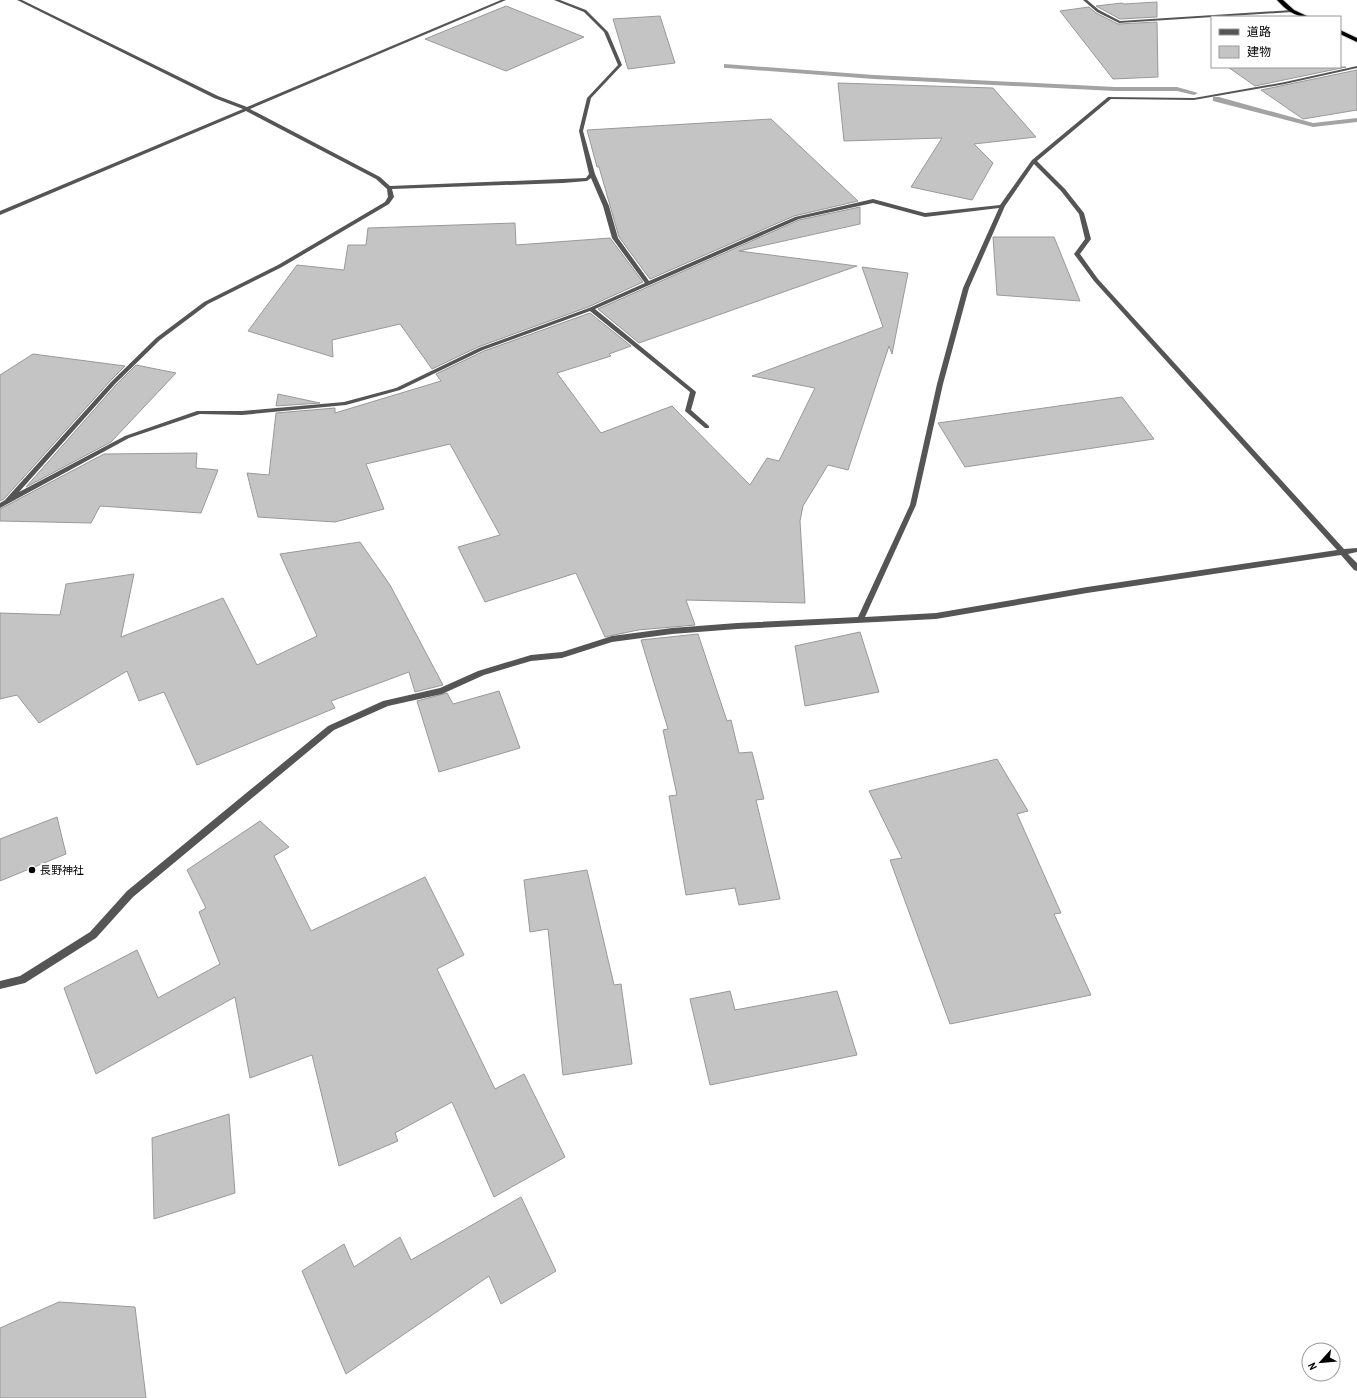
<svg xmlns="http://www.w3.org/2000/svg" width="1357" height="1398" viewBox="0 0 1357 1398" font-family="'Archivo Narrow','Noto Sans JP',sans-serif">
	<rect width="100%" height="100%" fill="#fff"/>
	<g fill="none" stroke-linecap="round" stroke-linejoin="round">
		<g fill="#a3a3a3" fill-rule="evenodd">
			<polygon points="724,64 874,75 1115,87 1177,87 1198,93 1194,95 1177,91 1115,91 874,79 727,68 724,68"/>
			<polygon points="1213,97 1219,97 1313,123 1357,118 1357,122 1313,127 1213,101"/>
		</g>
	</g>
	<g fill="#c4c4c4" stroke="#999">
		<polygon points="1157,2 1157,17 1120,19 1096,6 1122,3 1124,4"/>
		<polygon points="506,6 584,37 506,71 425,39"/>
		<polygon points="1089,7 1096,13 1118,24 1157,22 1158,77 1113,79 1060,11"/>
		<polygon points="660,16 675,63 628,69 613,19"/>
		<polygon points="1228,67 1346,67 1255,86"/>
		<polygon points="1357,70 1357,110 1303,119 1261,90"/>
		<polygon points="838,83 993,88 1036,137 974,144 993,163 972,200 911,187 942,138 844,141"/>
		<polygon points="771,119 858,201 794,216 650,279 619,237 599,167 597,167 587,130"/>
		<polygon points="860,207 860,224 739,251 857,266 639,343 598,309 799,220"/>
		<polygon points="515,223 516,245 610,238 643,282 588,307 478,347 432,369 400,324 332,340 333,357 248,331 297,265 344,270 348,245 366,245 368,228"/>
		<polygon points="993,237 1054,237 1080,301 997,295"/>
		<polygon points="862,267 908,273 892,354 889,346 848,470 828,465 803,506 800,521 805,603 686,600 695,625 638,630 605,637 576,573 485,602 458,547 500,535 450,444 366,464 384,509 335,522 258,517 247,473 269,475 276,413 335,408 335,413 441,381 436,374 484,351 590,313 631,346 609,354 611,356 557,373 601,433 672,406 750,485 767,458 779,461 815,388 752,376 883,327"/>
		<polygon points="33,354 125,366 110,381 4,499 0,501 0,375"/>
		<polygon points="136,365 176,373 111,442 26,487 116,385"/>
		<polygon points="278,394 320,403 276,406"/>
		<polygon points="1122,397 1154,439 965,467 938,423"/>
		<polygon points="197,453 196,468 218,470 201,513 100,506 91,523 0,521 0,509 104,454"/>
		<polygon points="360,542 390,585 443,685 415,692 409,672 331,701 335,708 197,765 164,692 139,701 127,671 39,723 17,695 0,699 0,613 60,615 66,584 134,574 121,637 223,598 257,665 317,636 280,554"/>
		<polygon points="860,632 879,692 805,706 795,646"/>
		<polygon points="698,634 727,721 731,720 739,753 752,752 764,799 756,800 780,899 739,905 735,888 686,895 669,796 677,795 663,730 668,729 641,640"/>
		<polygon points="499,691 520,748 439,772 417,701 447,693 453,704"/>
		<polygon points="997,759 1028,811 1017,814 1061,913 1054,914 1091,995 950,1024 890,860 902,858 869,791"/>
		<polygon points="57,817 66,854 0,881 0,839"/>
		<polygon points="260,821 289,847 274,856 311,931 425,877 464,955 437,969 495,1089 524,1074 565,1157 494,1197 452,1102 395,1133 398,1141 339,1166 312,1055 250,1078 235,997 96,1074 64,988 137,950 158,998 220,964 199,912 206,908 187,870"/>
		<polygon points="587,870 614,985 621,984 632,1064 563,1075 548,929 530,932 524,880"/>
		<polygon points="730,991 735,1010 837,991 857,1055 710,1085 690,999"/>
		<polygon points="229,1114 235,1193 154,1219 152,1138"/>
		<polygon points="521,1197 556,1271 501,1304 489,1276 346,1374 302,1271 344,1244 354,1267 400,1237 411,1260"/>
		<polygon points="59,1302 135,1307 146,1398 0,1398 0,1328"/>
	</g>
	<g fill="none" stroke-linecap="round" stroke-linejoin="round">
		<g stroke="#dbdbdb" stroke-width="2">
			<g id="trunk">
				<path d="M1277 0H1283L1294 10 1309 17C1295 17 1286 10 1277 0Z"/>
				<polygon points="1340,30 1357,38 1357,42 1340,34"/>
			</g>
		</g>
		<g fill="#555" fill-rule="evenodd">
			<path d="M17 0H22L218 96 247 107 501 0H506L250 109 380 177 390 186 586 178 589 174 579 131 587 98 618 65 604 32 584 12 554 0H560L586 10 608 32 622 65 591 98 583 131 595 174 609 206 618 238 649 281 795 217 873 199 925 213 1000 205 1032 160 1108 97 1194 98 1285 82 1357 66V68L1285 84 1194 100 1111 99 1037 161 1065 189 1084 213 1091 239 1080 254 1098 279 1344 549 1357 548V552L1348 554 1357 563V571L1354 570 1341 555 1087 593 936 619 737 629 672 634 612 642 562 658 531 661 484 675 442 694 388 706 334 730 133 897 96 938 25 983 0 989V981L20 976 90 932 127 891 328 726 383 701 440 688 478 671 531 655 562 652 612 636 672 628 737 623 858 617 910 505 937 384 963 288 999 208 925 217 873 203 799 219 595 309 695 391 696 392 691 410 709 426V428H705L685 411 690 392 590 311 483 350 400 390 346 405 242 415 200 414 129 438 0 508V503L5 500 111 382 156 338 204 302 278 265 385 202 388 197 387 189 376 179 246 111 0 215V211L243 109 214 98ZM1034 164 1061 191 1079 214 1085 239 1074 254 1094 281 1337 550 1087 587 936 613 865 617 916 505 943 384 969 288 1005 206ZM591 178 603 206 612 238 645 283 589 308 479 348 396 388 344 402 242 411H197L125 436 19 492 115 384 160 340 208 304 282 267 389 204 394 197 392 189 563 183 587 181Z"/>
			<polygon points="1083,0 1087,0 1099,10 1120,21 1292,10 1294,11 1292,12 1119,23 1097,12"/>
		</g>
		<use href="#trunk" fill="#000" fill-rule="evenodd"/>
	</g>
	<circle fill="#000" stroke="#fff" stroke-width="1.5" cx="32" cy="870" r="4"/>
	<g text-anchor="middle" stroke-width="4" stroke-linejoin="round" paint-order="stroke">
		<g font-size="11" fill="#000" stroke="#fff" text-anchor="start">
			<text x="40" y="874">長野神社</text>
		</g>
	</g>
	<rect x="1211" y="16" width="130" height="52" fill="#ffffff" stroke="#999999"/>
	<rect x="1219" y="29" width="20" height="6" fill="#555555" stroke="#999999"/>
	<text x="1247" y="36" font-size="12" fill="#000000">道路</text>
	<rect x="1219" y="46" width="20" height="12" fill="#c4c4c4" stroke="#999999"/>
	<text x="1247" y="56" font-size="12" fill="#000000">建物</text>
	<g transform="translate(1321 1362) rotate(243)"><circle r="19" fill="#ffffff" stroke="#999999"/>
	<path d="M0-3L7 15L0 10L-7 15Z" fill="#000000"/>
	<text y="-6" font-size="11" font-weight="bold" text-anchor="middle" fill="#000000">N</text>
	</g>
</svg>
